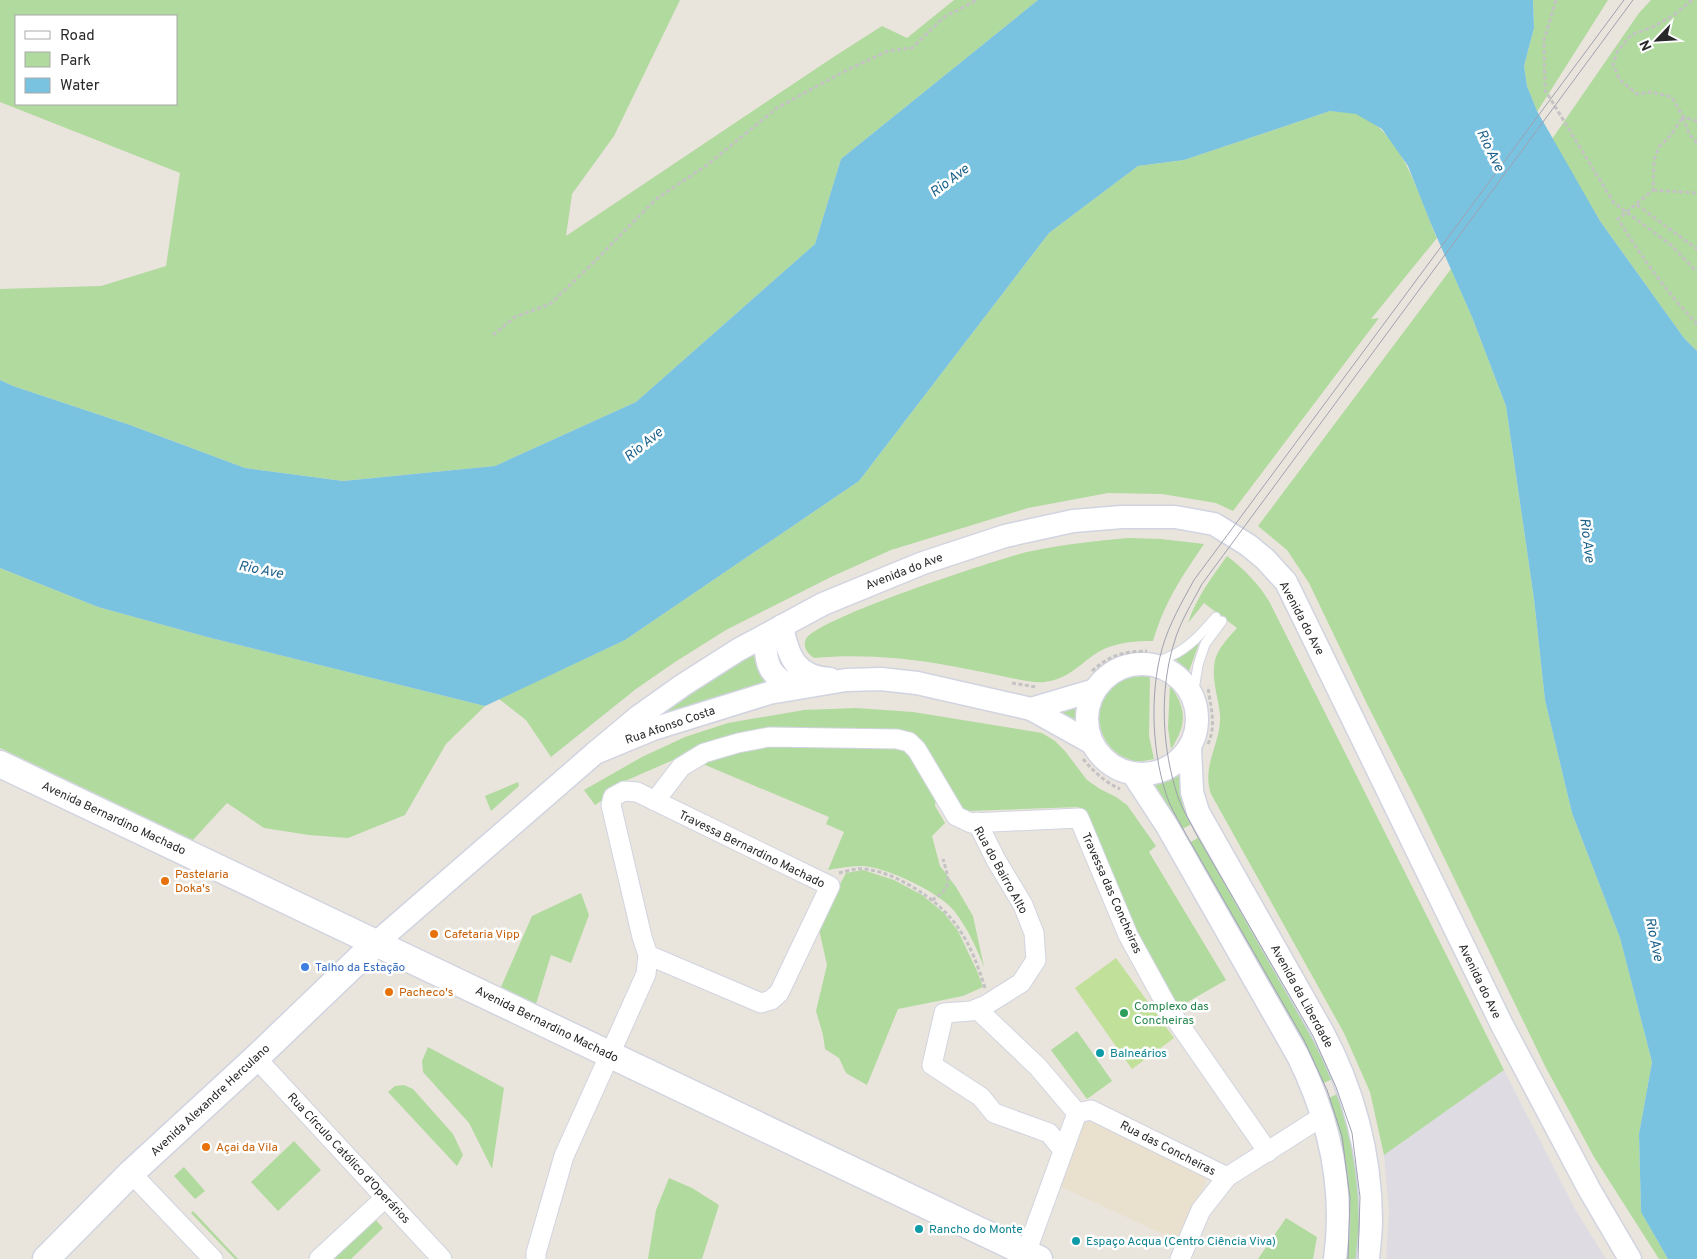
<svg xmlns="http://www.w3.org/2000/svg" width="1697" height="1259" viewBox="0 0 1697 1259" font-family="Overpass,sans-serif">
	<rect width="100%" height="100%" fill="#e9e4dc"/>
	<polygon fill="#dedce2" points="1504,1070 1575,1209 1606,1259 1386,1259 1389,1210 1384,1155"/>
	<polygon fill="#e9e1cd" points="1094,1120 1209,1174 1180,1242 1060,1186 1078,1132 1084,1124"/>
	<g fill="#b1da9e" fill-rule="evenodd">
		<path d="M0 0H680L614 136 572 194 566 236 835 56 882 26 907 38 954 0H1038L841 159 815 244 636 402 495 466 343 481 245 468 130 425 13 386 0 380V289L101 286 166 266 180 173 0 102ZM16 16H176V104H16Z"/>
		<polygon points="1533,0 1608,0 1537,112 1527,86 1524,66 1534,28"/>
		<polygon points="1651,0 1697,0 1697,351 1684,338 1600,221 1552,139 1639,13"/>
		<path d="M1330 111C1338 112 1349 111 1357 114 1403 132 1419 197 1437 238L1371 319 1379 318 1233 511 1216 503 1162 494 1108 493 1028 508 891 550 831 577 726 630 675 662 636 689 551 757 526 720 499 699 625 640 859 481 1049 233 1138 166 1184 160Z"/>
		<polygon points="1451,269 1472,317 1506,406 1534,599 1545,700 1572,813 1620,938 1652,1062 1639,1134 1641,1212 1668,1259 1659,1259 1594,1157 1545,1066 1423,814 1367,704 1309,583 1287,550 1258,526"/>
		<path d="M1128 538 1161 539 1204 544C1181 578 1165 601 1153 641 1131 641 1109 643 1091 657 1076 668 1066 679 1045 682 1035 683 1022 680 1011 678 988 673 964 668 940 664 899 657 856 654 814 658 808 654 802 647 806 639 815 619 997 559 1027 552 1060 545 1093 541 1128 538Z"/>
		<path d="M1227 556C1245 570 1259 584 1270 603L1504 1070 1384 1155 1370 1092 1344 1033 1211 794C1201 764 1222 743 1220 714 1218 696 1211 679 1215 660 1219 647 1228 638 1237 628L1204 603 1188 623C1196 598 1212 577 1227 556Z"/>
		<polygon points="0,568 98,607 207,637 485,706 446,744 405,815 348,838 309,835 264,828 227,803 193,840 0,748"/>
		<polygon points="1199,643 1189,671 1175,659"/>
		<path d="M752 652 755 654C755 668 760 676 769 686L642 729 656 712Z"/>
		<path d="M1143 674 1150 675 1149 736 1154 759C1145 761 1136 763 1128 759 1101 750 1089 711 1108 689 1117 678 1130 675 1143 674Z"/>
		<path d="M1170 685C1187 710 1187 724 1171 749L1168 728Z"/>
		<polygon points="1077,701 1075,711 1075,721 1048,712"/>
		<polygon points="856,708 913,712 1042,733 1055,741 1065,751 1087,780 1100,789 1116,797 1127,805 1156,846 1149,852 1226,980 1177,1008 1139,941 1084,813 1078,807 968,811 957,805 912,738 712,743 616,785 604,799 595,805 584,790 642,757 685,737 728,723 804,710"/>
		<path d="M761 745 897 747 908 749 936 796 935 806 945 823 932 836 940 866 956 887 973 916 984 967C976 947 968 929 955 912 941 893 886 867 863 866 851 866 839 868 828 870L844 832 826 824 829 817 698 762Z"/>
		<polygon points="1182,773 1198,821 1176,832 1148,787"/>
		<polygon points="518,782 519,786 491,811 485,796"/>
		<polygon points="1206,833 1339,1076 1317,1086 1184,846"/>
		<polygon points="863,870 894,880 922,895 944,913 958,931 977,971 983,987 963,996 898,1009 867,1085 846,1073 839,1058 825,1049 823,1035 816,1011 827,965 818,925 846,873"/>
		<polygon points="581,893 589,915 571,963 551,955 536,1004 501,987 532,916"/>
		<polygon points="1077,1031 1112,1081 1087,1099 1051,1050"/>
		<polygon points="428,1047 504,1088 492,1169 469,1123 423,1072 422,1061"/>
		<polygon points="404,1085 413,1089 453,1134 463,1155 457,1166 388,1092 395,1086"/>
		<polygon points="1343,1091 1355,1131 1363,1259 1344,1259 1325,1100"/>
		<polygon points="294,1141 321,1170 278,1211 251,1182"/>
		<polygon points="184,1167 205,1191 195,1199 174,1176"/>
		<polygon points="669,1178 692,1188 719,1205 702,1259 648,1259 656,1210"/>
		<polygon points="193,1211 238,1259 235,1259 191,1213"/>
		<polygon points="373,1217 383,1228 351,1259 328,1259"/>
		<polygon points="1286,1218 1317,1237 1313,1259 1258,1259"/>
	</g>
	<polygon fill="#c1e09a" points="1116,958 1174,1038 1132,1069 1075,988"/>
	<polygon fill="#79c2e0" points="1038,0 1533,0 1534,28 1524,66 1527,86 1537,111 1600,221 1684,338 1697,351 1697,1259 1668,1259 1641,1212 1639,1134 1652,1062 1620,938 1572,813 1545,700 1534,599 1506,406 1472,317 1431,224 1408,166 1382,129 1356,114 1330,111 1184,160 1138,166 1049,233 859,481 625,640 485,706 207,637 98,607 0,568 0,380 13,386 130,425 245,468 343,481 495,466 636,402 815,244 841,159"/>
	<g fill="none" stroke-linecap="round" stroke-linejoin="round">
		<g stroke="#d1d4e0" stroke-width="11">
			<g id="service">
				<path d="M1148 664C1156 662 1164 660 1171 656 1189 648 1203 632 1216 617"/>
				<polyline points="1193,696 1198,665 1205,644 1222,621"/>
			</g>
		</g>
		<g stroke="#d1d4e0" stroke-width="21">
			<g id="minor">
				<polyline points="655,801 681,767 704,753 738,743 769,737 897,739 909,742 917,750 956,816 971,823 1079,818 1128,935 1168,1008 1268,1152"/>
				<polyline points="977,822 996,860 1023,905 1034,933 1036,960 1021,983 986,1005 971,1011 944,1013 932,1065 981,1097 994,1113 1049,1133 1063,1150"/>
				<polyline points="977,1009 1038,1067 1077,1113"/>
				<polyline points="256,1058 442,1259"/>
				<polyline points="1077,1113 1091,1110 1227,1177"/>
				<polyline points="131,1173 213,1259"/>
				<polyline points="1026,1253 1077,1113"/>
				<polyline points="319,1259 385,1198"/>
				<polyline points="536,1259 536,1253 564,1156 646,974 648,955 642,937 611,805 613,797 624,791 637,792 830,886 779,993 771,1000 761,1003 648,955"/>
				<polyline points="1180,1259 1201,1210 1227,1177 1323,1116"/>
			</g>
		</g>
		<g stroke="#d1d4e0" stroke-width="25">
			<g id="tertiary">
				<path d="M782 626C788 657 796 677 830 679"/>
				<path d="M766 635C764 663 769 677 795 688"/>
				<circle cx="1142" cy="719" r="55"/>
				<polyline points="1031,709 1095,690"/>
				<path d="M1190 748 1192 792 1198 812 1322 1031C1353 1088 1371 1155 1371 1221 1371 1233 1369 1246 1368 1259"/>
				<polyline points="595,753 638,717 683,685 738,650 823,604 923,563 1005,536 1073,521 1122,517 1175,517 1214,524 1248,545 1265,559 1286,582 1502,1025 1589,1189 1630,1259"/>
				<path d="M1133 774 1167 826 1298 1056C1330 1121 1345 1187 1335 1259"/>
				<polyline points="376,943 595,753 653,729 769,693 846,680 881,679 917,683 1031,709 1092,743"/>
			</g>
		</g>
		<g stroke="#d1d4e0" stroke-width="29">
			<g id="secondary">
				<polyline points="0,764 1039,1259"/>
				<polyline points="46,1259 131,1173 256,1058 376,943"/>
			</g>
		</g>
		<g stroke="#c3c3c3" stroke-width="3" stroke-dasharray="4 2.5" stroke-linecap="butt">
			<polyline points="1556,0 1544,40 1545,90 1614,203 1671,245 1697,272"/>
			<polyline points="1692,0 1674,15 1655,26 1631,35 1617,52 1613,65 1620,80 1637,94 1651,92 1672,97 1683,117 1697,121"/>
			<path d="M1697 143 1689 134 1683 117 1670 136 1659 147 1654 160 1653 190 1618 219C1641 256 1667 293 1697 324"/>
			<polyline points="1653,190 1697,193"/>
			<polyline points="1637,205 1697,249"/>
			<polyline points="493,335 515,317 550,304 590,266 655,200 707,165 777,108 843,72 888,51 912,48 944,17 977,0"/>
			<path d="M1092 671C1111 654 1123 652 1147 651"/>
			<polyline points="1012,683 1036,687"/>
			<path d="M1208 744C1217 724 1210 706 1208 686"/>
			<path d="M1083 759C1094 772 1105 782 1120 789"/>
			<path d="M839 873C847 871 857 868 865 869 882 871 897 878 911 886 955 912 970 940 985 988"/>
			<path d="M932 900C953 887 949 880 943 859"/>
		</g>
		<use href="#service" stroke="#fff" stroke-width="9"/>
		<use href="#minor" stroke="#fff" stroke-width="19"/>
		<use href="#tertiary" stroke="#fff" stroke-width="22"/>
		<use href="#secondary" stroke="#fff" stroke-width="26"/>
		<g stroke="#9fa1b1" stroke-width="1">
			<path d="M1348 1259 1350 1198 1342 1136 1327 1090 1304 1040 1187 836C1181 825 1174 814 1169 802 1152 758 1149 695 1162 649 1169 624 1182 602 1194 580L1624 0"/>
			<path d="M1358 1259 1360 1197 1352 1133 1336 1087 1313 1036 1195 832C1190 821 1182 809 1178 797 1162 749 1159 692 1174 643 1180 622 1192 603 1202 584L1633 0"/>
		</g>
	</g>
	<g fill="#e8710a" stroke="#fff" stroke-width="2">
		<circle cx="165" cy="881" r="5"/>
		<circle cx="434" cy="934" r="5"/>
		<circle cx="389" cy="992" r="5"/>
		<circle cx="206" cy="1147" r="5"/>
	</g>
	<circle fill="#3f7fe0" stroke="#fff" stroke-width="2" cx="305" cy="967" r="5"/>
	<circle fill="#2e9e5b" stroke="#fff" stroke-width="2" cx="1124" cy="1013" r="5"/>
	<g fill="#0f9aa8" stroke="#fff" stroke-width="2">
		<circle cx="1100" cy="1053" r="5"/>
		<circle cx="919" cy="1229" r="5"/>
		<circle cx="1076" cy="1241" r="5"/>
	</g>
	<g text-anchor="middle" stroke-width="5" stroke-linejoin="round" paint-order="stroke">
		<g font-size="12" fill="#282828" stroke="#fff">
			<text transform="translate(904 571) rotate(-21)" y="4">Avenida do Ave</text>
			<text transform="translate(1302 618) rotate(62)" y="4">Avenida do Ave</text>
			<text transform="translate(670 725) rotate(-19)" y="4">Rua Afonso Costa</text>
			<text transform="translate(114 818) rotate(25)" y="4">Avenida Bernardino Machado</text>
			<text transform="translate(752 849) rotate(26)" y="4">Travessa Bernardino Machado</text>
			<text transform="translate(1001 870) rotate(61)" y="4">Rua do Bairro Alto</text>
			<text transform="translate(1112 893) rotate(66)" y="4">Travessa das Concheiras</text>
			<text transform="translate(1480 981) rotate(64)" y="4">Avenida do Ave</text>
			<text transform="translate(1302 996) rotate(61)" y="4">Avenida da Liberdade</text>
			<text transform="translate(547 1024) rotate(26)" y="4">Avenida Bernardino Machado</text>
			<text transform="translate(210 1100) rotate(-43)" y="4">Avenida Alexandre Herculano</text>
			<text transform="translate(1168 1148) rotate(27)" y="4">Rua das Concheiras</text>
			<text transform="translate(349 1158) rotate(47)" y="4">Rua Círculo Católico d'Operários</text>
		</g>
		<g font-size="12" fill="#c56008" stroke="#fff" text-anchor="start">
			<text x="175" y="878">Pastelaria<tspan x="175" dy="14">Doka's</tspan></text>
			<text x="444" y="938">Cafetaria Vipp</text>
			<text x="399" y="996">Pacheco's</text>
			<text x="216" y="1151">Açai da Vila</text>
		</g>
		<g font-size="12" fill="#366cbe" stroke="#fff" text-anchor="start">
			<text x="315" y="971">Talho da Estação</text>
		</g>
		<g font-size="12" fill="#27864d" stroke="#fff" text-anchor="start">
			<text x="1134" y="1010">Complexo das<tspan x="1134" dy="14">Concheiras</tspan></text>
		</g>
		<g font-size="12" fill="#0d838f" stroke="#fff" text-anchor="start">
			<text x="1110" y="1057">Balneários</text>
			<text x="929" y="1233">Rancho do Monte</text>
			<text x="1086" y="1245">Espaço Acqua (Centro Ciência Viva)</text>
		</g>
		<g font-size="14" font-style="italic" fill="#1c6189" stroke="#fff">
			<text transform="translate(1491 150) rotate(64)" y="5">Rio Ave</text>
			<text transform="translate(949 180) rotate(-37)" y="5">Rio Ave</text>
			<text transform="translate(643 444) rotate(-39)" y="5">Rio Ave</text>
			<text transform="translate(1588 540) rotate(83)" y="5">Rio Ave</text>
			<text transform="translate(261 569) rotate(11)" y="5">Rio Ave</text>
			<text transform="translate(1655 939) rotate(78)" y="5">Rio Ave</text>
		</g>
	</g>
	<rect x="15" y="15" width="162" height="90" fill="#ffffff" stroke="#a9a9a9"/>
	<rect x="25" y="31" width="25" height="8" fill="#ffffff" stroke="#a9a9a9"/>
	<text x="60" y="40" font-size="15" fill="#282828">Road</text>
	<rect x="25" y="52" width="25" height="15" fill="#b1da9e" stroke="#a9a9a9"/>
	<text x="60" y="65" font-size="15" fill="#282828">Park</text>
	<rect x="25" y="78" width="25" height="15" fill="#79c2e0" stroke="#a9a9a9"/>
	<text x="60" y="90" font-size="15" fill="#282828">Water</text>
	<g transform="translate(1657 40) rotate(245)" stroke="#ffffff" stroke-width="4" paint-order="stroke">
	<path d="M0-4L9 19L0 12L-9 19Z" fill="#282828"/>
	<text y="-8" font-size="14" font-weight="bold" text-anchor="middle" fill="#282828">N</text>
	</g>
</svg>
